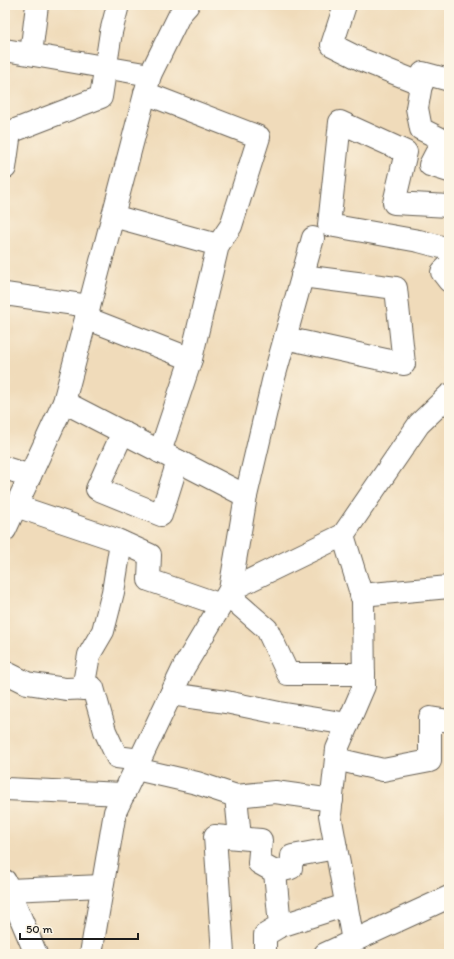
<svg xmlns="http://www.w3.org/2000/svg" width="454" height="959" viewBox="0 0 454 959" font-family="Itim,sans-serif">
	<rect width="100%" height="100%" fill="#fcf5e5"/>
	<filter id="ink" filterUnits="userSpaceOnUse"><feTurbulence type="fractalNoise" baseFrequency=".025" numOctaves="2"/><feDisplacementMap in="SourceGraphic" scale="8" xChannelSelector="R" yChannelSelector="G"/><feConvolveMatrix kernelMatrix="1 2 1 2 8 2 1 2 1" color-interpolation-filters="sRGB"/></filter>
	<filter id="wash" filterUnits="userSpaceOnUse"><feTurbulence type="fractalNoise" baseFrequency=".012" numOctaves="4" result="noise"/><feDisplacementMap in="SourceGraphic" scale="16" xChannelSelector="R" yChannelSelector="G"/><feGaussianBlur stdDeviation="0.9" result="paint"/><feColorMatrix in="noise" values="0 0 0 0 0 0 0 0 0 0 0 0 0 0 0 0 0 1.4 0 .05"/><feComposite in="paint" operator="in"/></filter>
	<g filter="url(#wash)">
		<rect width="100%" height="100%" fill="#f0dbba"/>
	</g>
	<g filter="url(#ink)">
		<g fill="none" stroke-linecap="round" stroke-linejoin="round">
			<g stroke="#665f53" stroke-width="24">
				<g id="minor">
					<polyline points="345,5 332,45 362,60 422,84"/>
					<polyline points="5,50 150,75"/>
					<polyline points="31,54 37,5"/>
					<polyline points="449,80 423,73 417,108 421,129 443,140 430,165 449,171"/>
					<polyline points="5,134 101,97 111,32 118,5"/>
					<polyline points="5,168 10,132"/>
					<polyline points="449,206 394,203 406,152 340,122 329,225 419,241 449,249"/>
					<polyline points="113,216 218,245 231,226 259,137 145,93"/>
					<polyline points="449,265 442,272 449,281"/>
					<polyline points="5,294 89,306"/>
					<polyline points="86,318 191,359 218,245"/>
					<polyline points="285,338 404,364 396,288 302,276"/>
					<polyline points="64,402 246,496"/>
					<polyline points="123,432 97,489 161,515 178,461"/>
					<polyline points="160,452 191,359"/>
					<polyline points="5,468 30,476"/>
					<polyline points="16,506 117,540 150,555 149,580 221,605"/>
					<polyline points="5,530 64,402 150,75 180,14 188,5"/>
					<polyline points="343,535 363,600 364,686 337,749 330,815 353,941"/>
					<polyline points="230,590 246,496 273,381 313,238"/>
					<polyline points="228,595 267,629 288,674 364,674"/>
					<polyline points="361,595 449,587"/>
					<polyline points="5,672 27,683 66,689 93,688 105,731 117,757 140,760"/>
					<polyline points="83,689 89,655 103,631 113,592 121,542"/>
					<polyline points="171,694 226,702 279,713 348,724"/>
					<polyline points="336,759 383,770 430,761 430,718 449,721"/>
					<polyline points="136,769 197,783 236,796 240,838"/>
					<polyline points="5,789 124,794"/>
					<polyline points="236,796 275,792 332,800"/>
					<polyline points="275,872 291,868 292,856 336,848"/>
					<polyline points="5,881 36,954"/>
					<polyline points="9,890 102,886"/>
					<polyline points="280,926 346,905"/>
					<polyline points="91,954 115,812 184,667 230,590 343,535 419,424 449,395"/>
					<polyline points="223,954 215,836 261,840 259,863 275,872 280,926 265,935 265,954"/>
					<polyline points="325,954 449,897"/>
				</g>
			</g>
			<use href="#minor" stroke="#fff" stroke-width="22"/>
		</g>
	</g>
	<rect width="454" height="959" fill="none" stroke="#fcf5e5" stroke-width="20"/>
	<path d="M20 933v6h118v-6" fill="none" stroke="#1c1c1c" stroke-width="2"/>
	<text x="26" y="933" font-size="12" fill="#1c1c1c" stroke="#fcf5e5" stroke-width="3" paint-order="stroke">50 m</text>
</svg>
